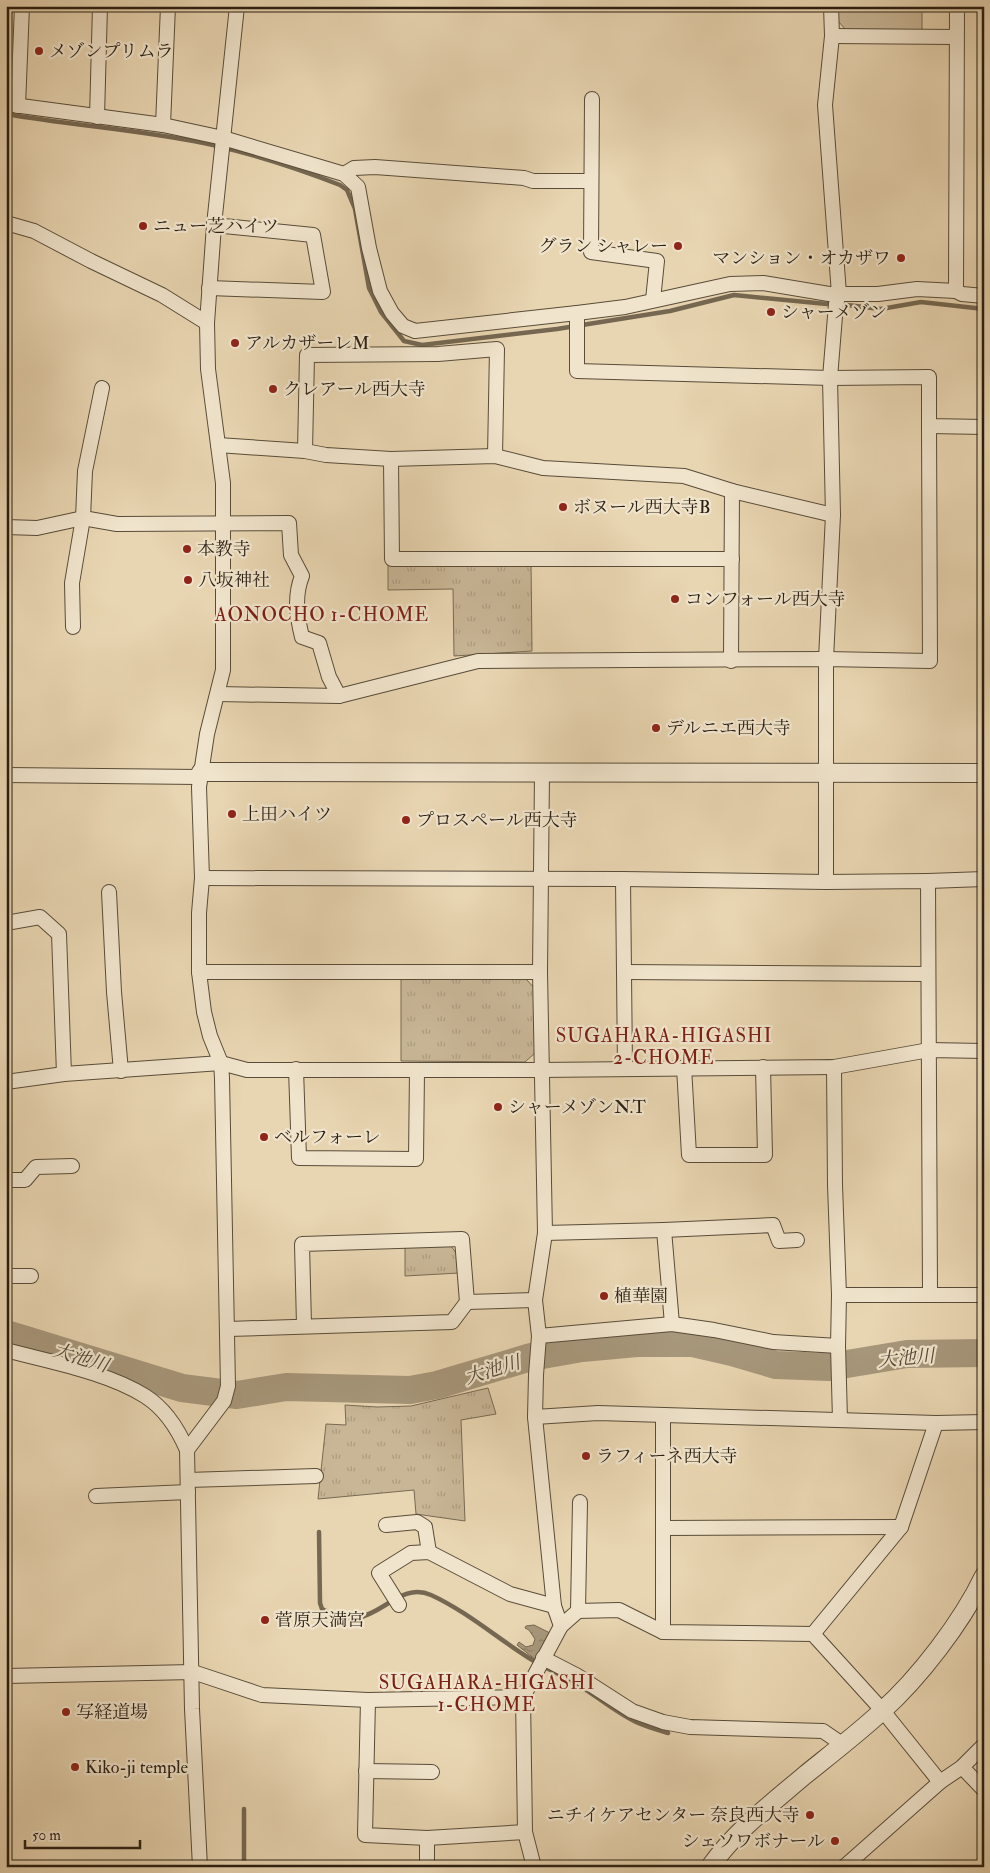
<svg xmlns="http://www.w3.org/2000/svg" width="990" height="1873" viewBox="0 0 990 1873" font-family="'IM FELL Double Pica','Noto Serif JP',serif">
	<defs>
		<pattern id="park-tufts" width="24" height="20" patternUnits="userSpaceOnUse" patternTransform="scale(1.25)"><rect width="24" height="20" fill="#c8b696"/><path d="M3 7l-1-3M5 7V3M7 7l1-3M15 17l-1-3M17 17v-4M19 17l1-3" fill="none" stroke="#ac9c80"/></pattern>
		<pattern id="water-ripples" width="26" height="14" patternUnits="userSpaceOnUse" patternTransform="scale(1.25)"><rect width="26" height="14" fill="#a7977b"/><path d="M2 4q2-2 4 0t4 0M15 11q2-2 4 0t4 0" fill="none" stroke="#887b63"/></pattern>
	</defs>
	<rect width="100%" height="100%" fill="#e8d5b1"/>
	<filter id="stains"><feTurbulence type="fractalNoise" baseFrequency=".004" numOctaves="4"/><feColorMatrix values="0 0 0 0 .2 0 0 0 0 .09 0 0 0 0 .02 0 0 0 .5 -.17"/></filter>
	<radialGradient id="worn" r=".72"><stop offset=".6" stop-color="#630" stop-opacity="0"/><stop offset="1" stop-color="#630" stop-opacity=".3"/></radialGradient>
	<polygon fill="#c8b696" stroke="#786a54" points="838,6 922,6 922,30 846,30 838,21"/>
	<g fill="url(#park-tufts)" stroke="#786a54">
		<polygon points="531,562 532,651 454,656 453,589 388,590 388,565"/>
		<polygon points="401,979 526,979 535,989 535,1053 525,1062 401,1061"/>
		<polygon points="451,1246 459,1257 459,1273 405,1276 405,1247"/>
		<polygon points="488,1388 496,1414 461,1420 465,1521 416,1514 414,1490 318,1499 326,1424 346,1425 345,1405 377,1407 411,1406"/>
	</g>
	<polygon fill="url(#water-ripples)" stroke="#756751" points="534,1625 552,1634 536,1660 517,1645 519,1642 526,1647 533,1645 535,1639 529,1630 525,1628 526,1626"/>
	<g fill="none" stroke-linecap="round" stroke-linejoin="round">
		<g stroke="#756751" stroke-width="4.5">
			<path d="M6 114C75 126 145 130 213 145 256 155 299 169 340 185L347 190 355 209 369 288 381 312 404 341 422 345 557 329 670 311 734 295 827 304"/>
			<polyline points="847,305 881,309 921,302 984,309"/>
			<path d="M319 1532 320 1603 322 1609C372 1642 392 1578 431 1595 466 1611 497 1638 529 1658 546 1669 565 1676 582 1687 600 1699 617 1713 636 1722 647 1727 658 1730 668 1733"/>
			<polyline points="244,1809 244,1867"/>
		</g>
		<polyline stroke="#a7977b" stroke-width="28" points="6,1334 182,1388 237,1395 286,1387 410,1390 437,1385 531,1357 582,1348 637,1343 693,1343 732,1352 776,1365 829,1367 907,1354 984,1353"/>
		<g stroke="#594c39" stroke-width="16">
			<g id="minor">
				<polyline points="832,36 956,37"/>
				<polyline points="592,99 591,252 657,261 653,300"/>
				<polyline points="6,104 163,125 223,138 344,174 358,187 369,248 380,291 392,313 403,326 415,331 577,313 625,307 730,284 763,283 829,294 878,294 917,289 956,291 962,294 984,296"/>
				<polyline points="18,106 22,6"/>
				<polyline points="97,117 100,6"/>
				<polyline points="163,125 168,6"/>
				<polyline points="344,174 354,168 375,167 524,178 533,181 591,181"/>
				<polyline points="6,223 34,231 91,261 162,295 207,323"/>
				<polyline points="209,288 323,292 313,235 214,225"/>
				<polyline points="956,291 957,6"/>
				<polyline points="577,313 577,371 830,378 929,377 929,426 984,427"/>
				<polyline points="218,445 305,451 326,455 391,459 495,456 543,468 684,476 732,491 833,515"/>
				<polyline points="305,451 307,355 438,354 497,349 495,456"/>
				<polyline points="391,459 392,559 732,559"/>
				<path d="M6 527 37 528 83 518 117 524 289 523 291 555 302 576C294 596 297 617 302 637L319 643 329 677 339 696"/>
				<polyline points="73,627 72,583 83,518 85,471 102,388"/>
				<polyline points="731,661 732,491"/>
				<polyline points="218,694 339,696 478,661 826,659 930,661 929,426"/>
				<polyline points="6,775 200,777"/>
				<polyline points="202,878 623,879 826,882 928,881 930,1294"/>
				<polyline points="623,879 625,1068"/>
				<polyline points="928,881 984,879"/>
				<polyline points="826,882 826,659 833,515 830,378 836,304 839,294 825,105 832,36 831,6"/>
				<polyline points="109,892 114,992 121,1071"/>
				<polyline points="6,923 40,917 59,934 64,1074"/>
				<polyline points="199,972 540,972"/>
				<polyline points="625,972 928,974"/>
				<polyline points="684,1067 689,1155 765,1155 763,1067"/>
				<polyline points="296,1069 299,1158 416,1159 417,1070"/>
				<polyline points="6,1082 64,1074 221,1063 247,1070 540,1070 834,1067 929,1050 984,1051"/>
				<polyline points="6,1180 25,1180 36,1167 72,1166"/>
				<polyline points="664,1230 672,1324"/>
				<polyline points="545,1233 664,1230 773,1225 779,1241 797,1240"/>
				<polyline points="6,1276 31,1276"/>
				<polyline points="839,1295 984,1295"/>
				<polyline points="467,1302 535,1300"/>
				<polyline points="228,1329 452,1322 467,1302 462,1239 302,1244 304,1325"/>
				<polyline points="539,1336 672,1324 714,1330 773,1342 838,1346 839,1295 835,1185 834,1067"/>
				<polyline points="838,1346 840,1420"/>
				<path d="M6 1350C50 1362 107 1372 145 1396 164 1408 178 1429 187 1450L192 1709 200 1867"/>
				<polyline points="663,1415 663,1632"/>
				<polyline points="535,1417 598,1413 936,1423 984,1422"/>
				<polyline points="187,1450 224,1401 228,1386 222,1078 221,1063 210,1036 204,1012 199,972 199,913 202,878 199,787 207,734 223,670 223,483 208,369 207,323 214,225 237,6"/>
				<polyline points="188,1480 316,1476"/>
				<polyline points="96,1496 188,1492"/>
				<polyline points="386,1525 417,1522 425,1527 429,1552"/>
				<polyline points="663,1528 901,1527"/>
				<polyline points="399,1605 379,1573 411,1553 429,1552 510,1594 554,1606"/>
				<polyline points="578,1611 580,1502"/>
				<polyline points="561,1626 578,1611 619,1610 663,1632 813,1634 883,1711 940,1782"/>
				<polyline points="813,1634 901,1527 936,1423"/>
				<polyline points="543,1658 576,1675 632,1711 663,1722 690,1727 823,1731 842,1744"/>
				<polyline points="6,1676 193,1672 262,1695 368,1700 523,1697"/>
				<polyline points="368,1700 365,1835 427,1838 525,1832"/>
				<polyline points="962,1767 984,1790"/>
				<polyline points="366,1771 432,1772"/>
				<polyline points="427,1838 427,1867"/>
				<polyline points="534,1867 525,1832 523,1697 561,1626 554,1606 535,1417 536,1375 539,1336 535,1300 545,1233 540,972 542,773"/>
				<polyline points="844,1867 940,1782 962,1767 984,1745"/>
			</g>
		</g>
		<g stroke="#594c39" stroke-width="20">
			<g id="tertiary">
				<polyline points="201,772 984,773"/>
				<path d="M710 1867C736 1830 771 1804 805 1775 831 1754 857 1734 881 1712 919 1678 962 1622 984 1576"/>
			</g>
		</g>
		<use href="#minor" stroke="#f0e4cc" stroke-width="14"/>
		<use href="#tertiary" stroke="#f0e4cc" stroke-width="18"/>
	</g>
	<g fill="#8f2418" stroke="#f0e4cc" stroke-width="2">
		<circle cx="39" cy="51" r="5"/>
		<circle cx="143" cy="226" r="5"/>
		<circle cx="678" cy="246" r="5"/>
		<circle cx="901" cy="258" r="5"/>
		<circle cx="771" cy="312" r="5"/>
		<circle cx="235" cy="343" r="5"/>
		<circle cx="273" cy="389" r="5"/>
		<circle cx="563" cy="507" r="5"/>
		<circle cx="187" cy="549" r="5"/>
		<circle cx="188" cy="580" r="5"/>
		<circle cx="675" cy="599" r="5"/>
		<circle cx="656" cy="728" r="5"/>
		<circle cx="232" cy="814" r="5"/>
		<circle cx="406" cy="820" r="5"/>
		<circle cx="498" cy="1107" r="5"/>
		<circle cx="264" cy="1137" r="5"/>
		<circle cx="604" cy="1296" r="5"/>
		<circle cx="586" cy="1456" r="5"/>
		<circle cx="265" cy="1620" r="5"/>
		<circle cx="66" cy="1712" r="5"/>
		<circle cx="75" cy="1767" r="5"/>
		<circle cx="810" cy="1815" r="5"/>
		<circle cx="835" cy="1841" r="5"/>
	</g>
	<g text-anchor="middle" stroke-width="4.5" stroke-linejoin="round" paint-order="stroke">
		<g font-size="18" fill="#291e11" stroke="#f0e4cc" text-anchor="start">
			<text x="49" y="57">メゾンプリムラ</text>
			<text x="153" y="232">ニュー芝ハイツ</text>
			<text x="668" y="252" text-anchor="end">グラン シャレー</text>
			<text x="891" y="264" text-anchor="end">マンション・オカザワ</text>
			<text x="781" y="318">シャーメゾン</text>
			<text x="245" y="349">アルカザーレM</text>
			<text x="283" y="395">クレアール西大寺</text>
			<text x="573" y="513">ボヌール西大寺B</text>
			<text x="197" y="555">本教寺</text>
			<text x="198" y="586">八坂神社</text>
			<text x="685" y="605">コンフォール西大寺</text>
			<text x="666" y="734">デルニエ西大寺</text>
			<text x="242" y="820">上田ハイツ</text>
			<text x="416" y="826">プロスペール西大寺</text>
			<text x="508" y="1113">シャーメゾンN.T</text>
			<text x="274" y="1143">ベルフォーレ</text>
			<text x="614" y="1302">植華園</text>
			<text x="596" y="1462">ラフィーネ西大寺</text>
			<text x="275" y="1626">菅原天満宮</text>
			<text x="76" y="1718">写経道場</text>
			<text x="85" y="1773">Kiko-ji temple</text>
			<text x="800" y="1821" text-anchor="end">ニチイケアセンター 奈良西大寺</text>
			<text x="825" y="1847" text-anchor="end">シェソワボナール</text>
		</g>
		<g font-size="19" letter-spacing="1" fill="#7a1f14" stroke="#f0e4cc">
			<text x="322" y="621">AONOCHO 1-CHOME</text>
			<text x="664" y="1042">SUGAHARA-HIGASHI<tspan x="664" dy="22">2-CHOME</tspan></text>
			<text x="487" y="1689">SUGAHARA-HIGASHI<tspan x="487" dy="22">1-CHOME</tspan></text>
		</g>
		<g font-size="19" font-style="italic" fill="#554836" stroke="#f0e4cc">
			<text transform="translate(81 1357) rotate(17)" y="7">大池川</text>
			<text transform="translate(906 1357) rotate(-5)" y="7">大池川</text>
			<text transform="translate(492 1369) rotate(-17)" y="7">大池川</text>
		</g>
	</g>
	<rect width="990" height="1873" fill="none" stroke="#e8d5b1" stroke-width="25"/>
	<rect x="8" y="8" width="975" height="1858" fill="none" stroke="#291e11" stroke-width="2.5"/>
	<rect x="12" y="12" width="965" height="1848" fill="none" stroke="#291e11"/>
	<path d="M25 1840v8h115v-8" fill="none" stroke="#291e11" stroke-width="2.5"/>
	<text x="32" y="1840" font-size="15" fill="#291e11" stroke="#f0e4cc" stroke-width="4" paint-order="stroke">50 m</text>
	<rect width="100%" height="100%" filter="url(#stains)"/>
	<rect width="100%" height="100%" fill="url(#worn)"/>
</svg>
